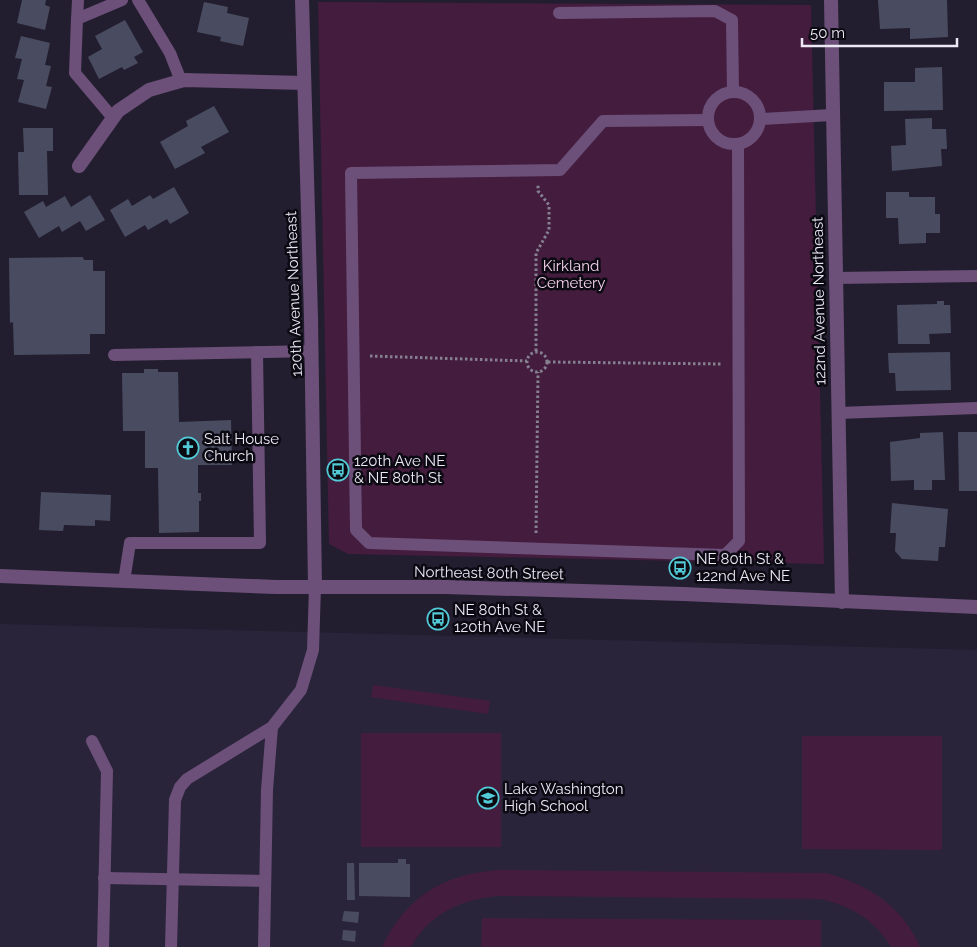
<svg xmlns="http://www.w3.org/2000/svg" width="977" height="947" viewBox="0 0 977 947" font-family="Raleway,sans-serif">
	<rect width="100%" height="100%" fill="#231e2f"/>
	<polygon fill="#2a243b" points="0,624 977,650 977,947 0,947"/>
	<g fill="#441c3e">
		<polygon points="318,2 811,5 824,564 348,554 329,544"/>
		<polygon points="373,685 490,701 488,714 371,697"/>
		<rect x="361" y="733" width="140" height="114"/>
		<polygon points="802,736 942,736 942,850 802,849"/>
		<path d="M498 870 826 873C867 884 903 906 920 947H891C875 920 851 906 821 899L498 896C462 899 429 914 411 947H382C406 897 443 874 498 870Z"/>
		<polygon points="482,918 821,920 821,947 481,947"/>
	</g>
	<g fill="#494c60">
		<polygon points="22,0 46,0 45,5 50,7 45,30 17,23"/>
		<polygon points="878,0 947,0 948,37 910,39 910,28 880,29"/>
		<polygon points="204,2 228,7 227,13 249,18 243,46 220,41 221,37 197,32"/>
		<polygon points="125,20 143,52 134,57 138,63 124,70 122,67 99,79 88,57 102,49 95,36"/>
		<polygon points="21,36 50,43 45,65 51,66 46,86 52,87 46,109 18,102 24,80 17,79 22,59 15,58"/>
		<polygon points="942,67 943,110 884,111 884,82 915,82 915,68"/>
		<polygon points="214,106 229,132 201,147 205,153 175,169 160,142 188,126 186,121"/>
		<polygon points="932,118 932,129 946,129 947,149 941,149 942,166 892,171 891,146 906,145 905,119"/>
		<polygon points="23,128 53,128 53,151 47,151 48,195 19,195 18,152 24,152"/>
		<polygon points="174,187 189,213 170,224 167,219 148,230 145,225 125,237 110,210 128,199 132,206 150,195 153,199"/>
		<polygon points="886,192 909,192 909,197 935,197 935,214 940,214 940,233 926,233 926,243 899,244 898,218 886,218"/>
		<polygon points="90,195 105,220 86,231 80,221 62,232 59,226 39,238 24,212 43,201 46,207 65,196 71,207"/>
		<polygon points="83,257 84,260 93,260 93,271 105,271 105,334 90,334 90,354 14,355 13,322 10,323 9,258"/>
		<polygon points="937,301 944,301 944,305 950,305 951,333 929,334 930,344 898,344 897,305 937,304"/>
		<polygon points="950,352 951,390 896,391 895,373 889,373 888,353"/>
		<polygon points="144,369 158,369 158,372 178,372 179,422 231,420 232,465 198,465 198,493 201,493 201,501 199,501 199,532 159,533 158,468 145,468 145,431 123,431 122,373 144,373"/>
		<polygon points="943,432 945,480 932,480 932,490 914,490 914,480 891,481 890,442 920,438 920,433"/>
		<polygon points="958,432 977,432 977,491 959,491"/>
		<polygon points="41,492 111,495 110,521 95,520 95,526 64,525 63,531 39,530"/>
		<polygon points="892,503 948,509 945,547 939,547 938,561 902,559 895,551 896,533 890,533"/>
		<polygon points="398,859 406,859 406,864 410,864 410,897 359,896 359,863 398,863"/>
		<polygon points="347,863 354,863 355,900 347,900"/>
		<polygon points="344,911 359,912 358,923 342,921"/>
		<polygon points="343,930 356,931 355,942 342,940"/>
	</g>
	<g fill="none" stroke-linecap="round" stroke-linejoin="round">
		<g stroke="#858190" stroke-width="3" stroke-dasharray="2.5 2.5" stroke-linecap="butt">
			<polyline points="536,351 536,253 549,230 549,205 538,191 538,185"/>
			<circle cx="537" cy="362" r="10"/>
			<polyline points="370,356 527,361"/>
			<polyline points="548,362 722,364"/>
			<polyline points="536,533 538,372"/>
		</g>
		<g stroke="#6c5079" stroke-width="12">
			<polyline points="138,0 170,53 181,81"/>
			<polyline points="559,13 715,11 732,20 733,92"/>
			<polyline points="77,19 78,0"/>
			<circle cx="734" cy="118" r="26"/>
			<polyline points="113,118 75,73 77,19 122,0"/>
			<polyline points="761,119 832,115"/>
			<polyline points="708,120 603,121 560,170 351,173 356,530 369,543 725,555 739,541 738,144"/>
			<polyline points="835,278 977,276"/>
			<polyline points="114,355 312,351"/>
			<polyline points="838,413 977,408"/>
			<polyline points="124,581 130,543 260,543 257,352"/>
			<polyline points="92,741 107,771 103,947"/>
			<polyline points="104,878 265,881"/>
			<polyline points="171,947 175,800 180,787 187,779 272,727 301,690 313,650 315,587"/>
			<polyline points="264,947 267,790 272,727"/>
		</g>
		<polyline stroke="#6c5079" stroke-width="14" points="79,166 118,111 149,90 184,80 304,83"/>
		<g stroke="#6c5079" stroke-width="14">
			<polyline points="302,0 311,318 315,587"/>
			<polyline points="831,0 842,602"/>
			<polyline points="0,576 276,587 445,587 683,594 977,607"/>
		</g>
	</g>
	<defs>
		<g id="church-ring" transform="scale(1.125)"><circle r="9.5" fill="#0b0911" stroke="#52cbd7" stroke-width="1.5"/><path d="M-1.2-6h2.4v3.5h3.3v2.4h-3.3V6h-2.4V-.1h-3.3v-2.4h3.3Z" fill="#52cbd7"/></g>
		<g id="bus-ring" transform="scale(1.125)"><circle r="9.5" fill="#0b0911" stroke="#52cbd7" stroke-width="1.5"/><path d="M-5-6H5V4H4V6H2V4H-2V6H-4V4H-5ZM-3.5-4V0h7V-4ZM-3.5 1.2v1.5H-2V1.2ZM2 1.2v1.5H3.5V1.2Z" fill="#52cbd7"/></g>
		<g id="school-ring" transform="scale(1.125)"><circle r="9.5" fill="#0b0911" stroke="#52cbd7" stroke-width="1.5"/><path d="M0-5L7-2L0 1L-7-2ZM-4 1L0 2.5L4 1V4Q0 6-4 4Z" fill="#52cbd7"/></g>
	</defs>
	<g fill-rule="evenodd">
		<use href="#church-ring" x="188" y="448"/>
		<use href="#bus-ring" x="338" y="470"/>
		<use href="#bus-ring" x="680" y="568"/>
		<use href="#bus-ring" x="438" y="619"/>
		<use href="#school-ring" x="488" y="798"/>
	</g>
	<g text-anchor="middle" stroke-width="5" stroke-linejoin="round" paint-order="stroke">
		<g font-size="15" fill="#f5d2ee" stroke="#0b0911">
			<text x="571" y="271">Kirkland<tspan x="571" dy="17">Cemetery</tspan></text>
		</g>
		<g font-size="15" fill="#ece9f5" stroke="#0b0911">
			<text transform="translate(294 294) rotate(-92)" y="5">120th Avenue Northeast</text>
			<text transform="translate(819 301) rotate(-91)" y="5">122nd Avenue Northeast</text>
			<text transform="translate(489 573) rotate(1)" y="5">Northeast 80th Street</text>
		</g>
		<g font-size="15" fill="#ece9f5" stroke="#0b0911" text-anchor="start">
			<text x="204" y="444">Salt House<tspan x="204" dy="17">Church</tspan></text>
			<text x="354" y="466">120th Ave NE<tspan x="354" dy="17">&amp; NE 80th St</tspan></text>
			<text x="696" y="564">NE 80th St &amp;<tspan x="696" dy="17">122nd Ave NE</tspan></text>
			<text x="454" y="615">NE 80th St &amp;<tspan x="454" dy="17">120th Ave NE</tspan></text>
			<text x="504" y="794">Lake Washington<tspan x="504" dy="17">High School</tspan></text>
		</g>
	</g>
	<path d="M802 38v8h155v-8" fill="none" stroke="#ece9f5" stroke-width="2.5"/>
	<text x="810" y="38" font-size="15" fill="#ece9f5" stroke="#0b0911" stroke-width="4" paint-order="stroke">50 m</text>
</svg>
